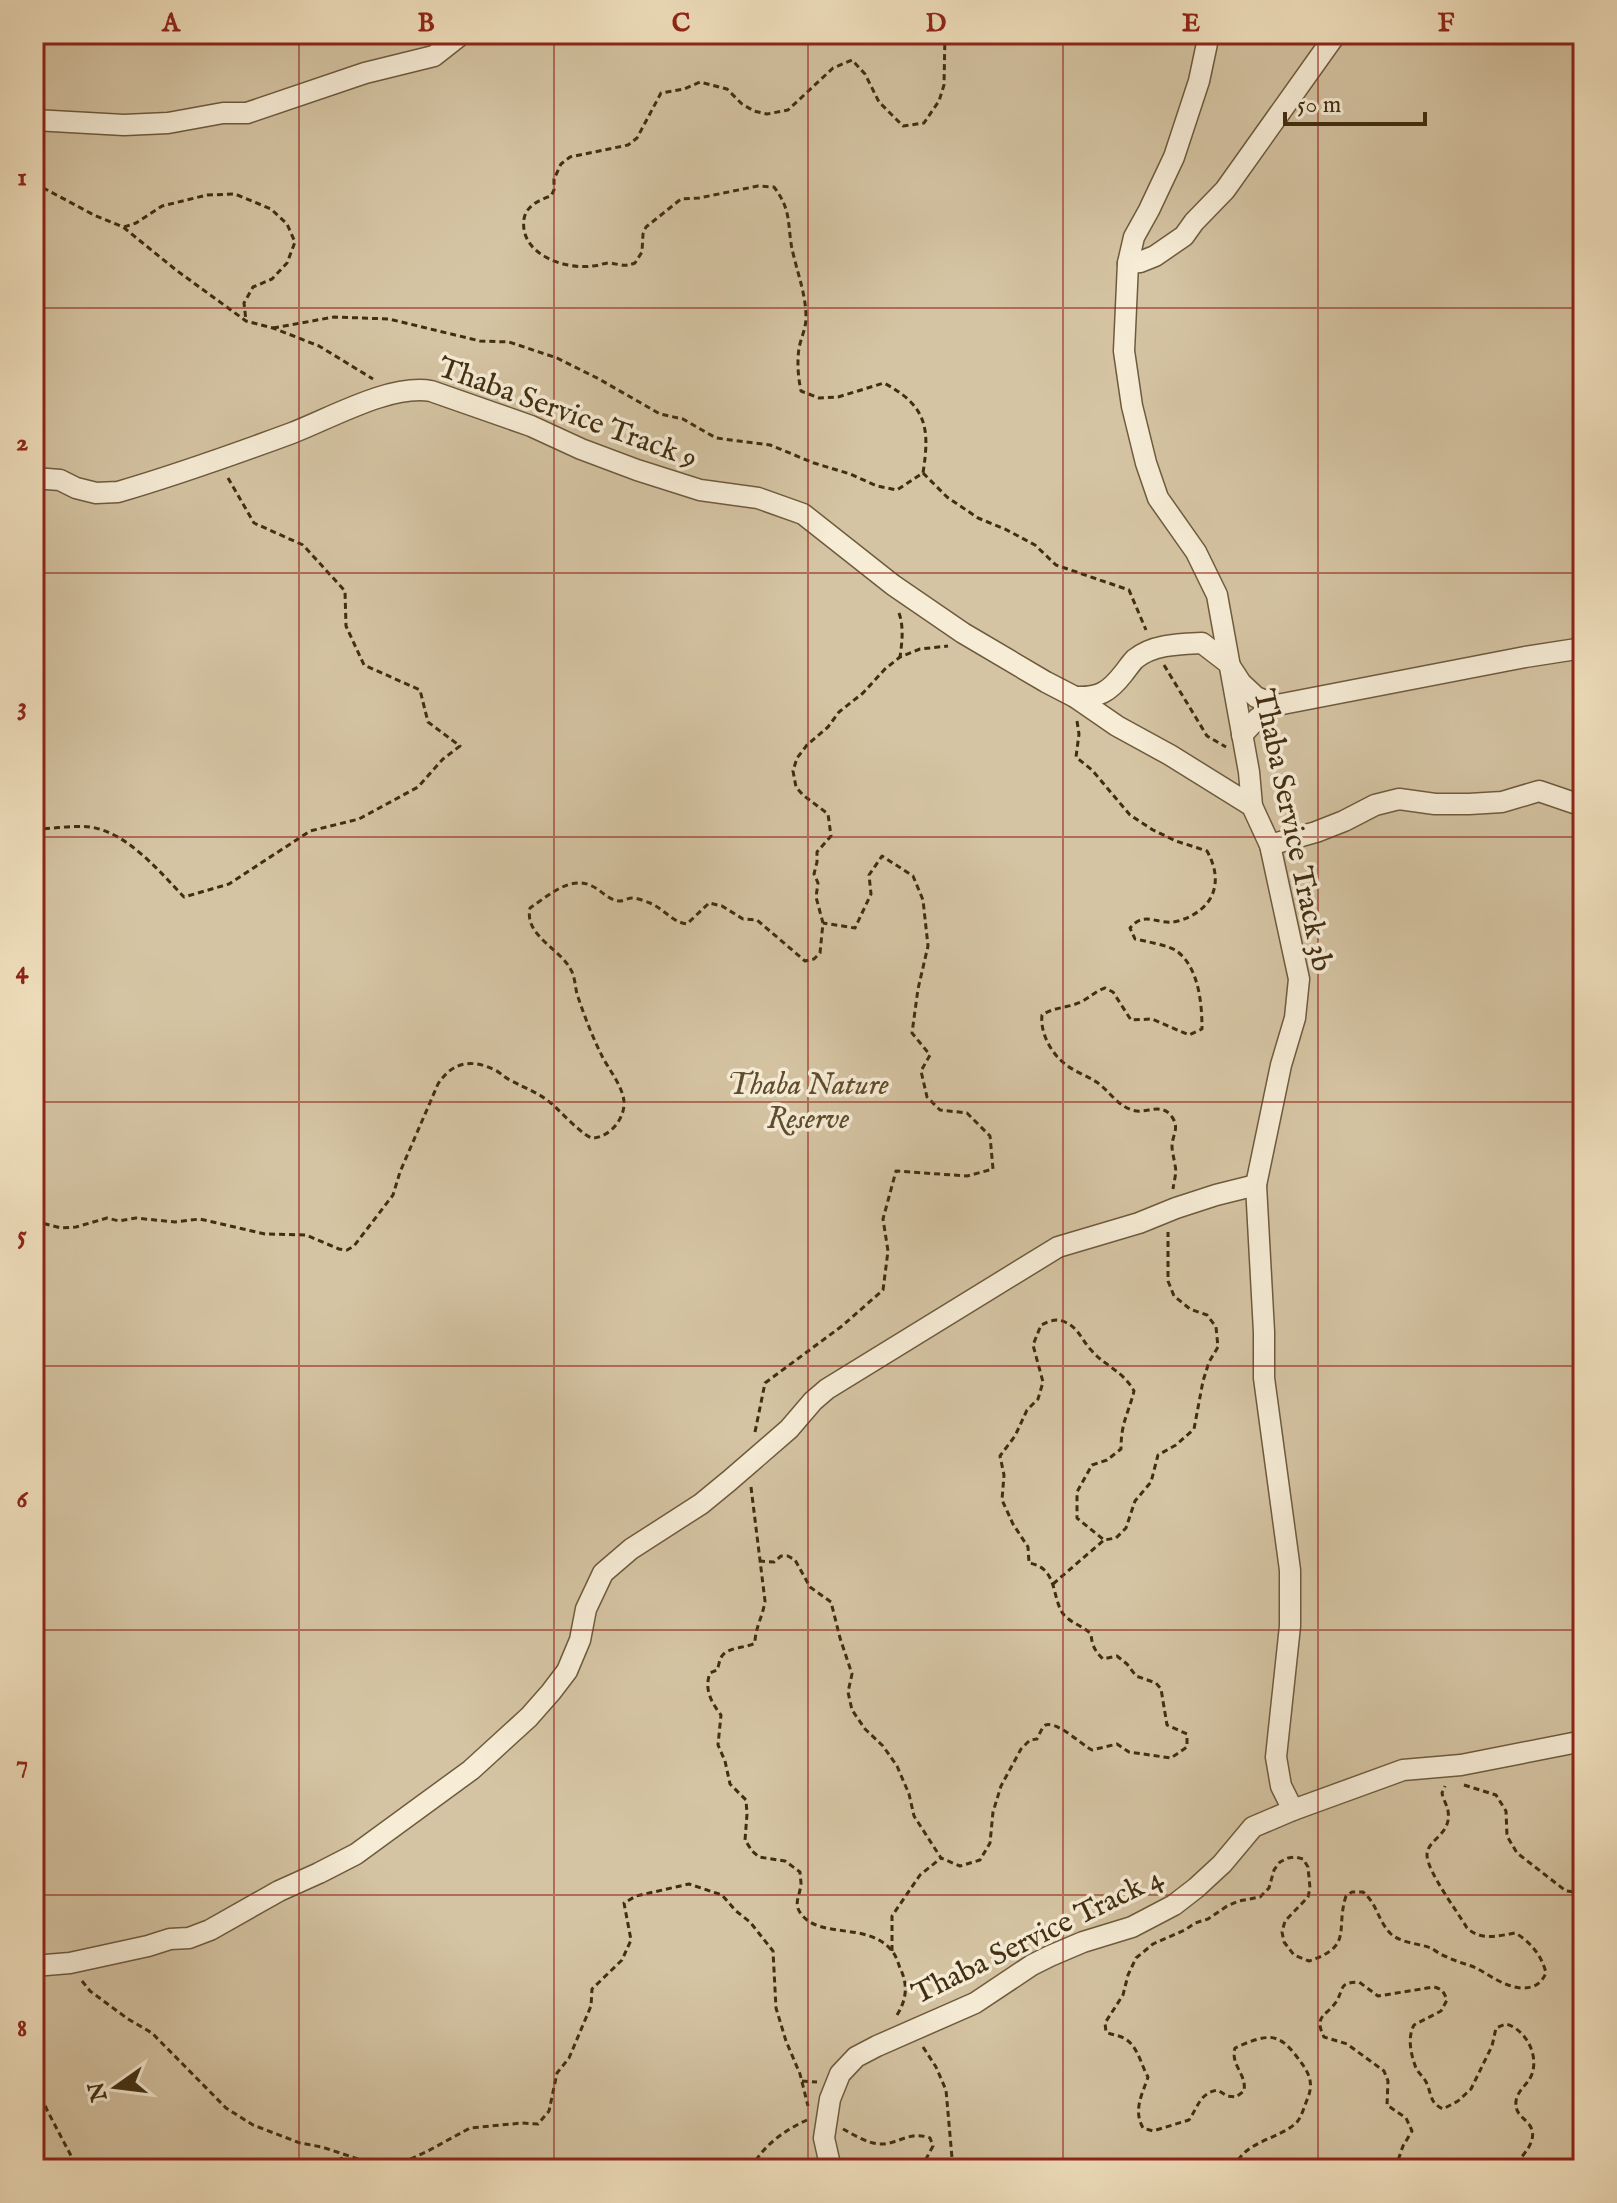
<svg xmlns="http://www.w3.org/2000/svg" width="1617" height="2203" viewBox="0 0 1617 2203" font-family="'IM FELL English',serif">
	<rect width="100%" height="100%" fill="#f3e3c1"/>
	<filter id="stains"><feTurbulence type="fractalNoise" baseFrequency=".0025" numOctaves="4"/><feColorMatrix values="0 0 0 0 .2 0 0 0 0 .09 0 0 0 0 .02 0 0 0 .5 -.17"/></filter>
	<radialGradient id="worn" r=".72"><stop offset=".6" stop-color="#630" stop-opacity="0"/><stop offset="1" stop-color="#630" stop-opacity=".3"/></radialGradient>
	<rect fill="#d5c4a3" stroke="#8b795a" stroke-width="2" x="34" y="34" width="1549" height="2135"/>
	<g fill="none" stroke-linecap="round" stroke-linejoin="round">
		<g stroke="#6e5b3d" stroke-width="23">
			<g id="minor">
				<polyline points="1209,34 1199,81 1174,157 1149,210 1134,237 1128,263 1124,351 1132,406 1146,463 1158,498 1196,552 1217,595 1249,772 1252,806 1270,845 1299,979 1295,1018 1281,1065 1256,1185 1264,1332 1264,1378 1290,1570 1290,1626 1276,1757 1281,1786 1293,1810"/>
				<polyline points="34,120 124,125 168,123 223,113 247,113 365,73 434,56 462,34"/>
				<polyline points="1128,263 1140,262 1155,256 1184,236 1194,222 1225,190 1336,34"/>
				<path d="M34 478 60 480 76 488 96 493 118 492C176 475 235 454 292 433 331 418 390 384 431 391L531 426 581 449 637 470 700 490 758 498 803 514 893 585 963 633 1046 682 1075 697 1117 726 1170 755 1252 806"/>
				<path d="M1075 697C1099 698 1109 692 1123 674 1127 669 1131 663 1135 659 1153 644 1180 644 1202 643L1228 663 1241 683 1256 697 1277 705"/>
				<polyline points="1242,735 1257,719 1277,705 1525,657 1583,648"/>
				<polyline points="1270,845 1316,832 1344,821 1375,805 1399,799 1435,804 1469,804 1502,802 1539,791 1583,806"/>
				<polyline points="34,1966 70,1963 148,1946 170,1939 189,1938 210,1930 279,1891 319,1873 356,1854 471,1770 529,1717 551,1692 567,1671 580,1640 586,1609 603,1573 631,1549 701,1504 729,1481 789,1429 813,1401 827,1389 1058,1247 1139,1223 1176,1208 1216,1195 1256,1185"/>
				<polyline points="831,2169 824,2138 830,2099 840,2074 856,2057 877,2046 975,2003 1032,1965 1050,1956 1083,1942 1132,1927 1174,1905 1196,1888 1222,1864 1253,1827 1293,1810 1403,1770 1461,1765 1583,1741"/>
			</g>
		</g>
		<g stroke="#412e11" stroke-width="3" stroke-dasharray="6 4" stroke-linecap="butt">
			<polyline points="34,183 94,215 123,227 176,270 246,321 273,328 319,346 373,379"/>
			<polyline points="124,227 136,223 162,206 207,195 235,194 271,209 287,224 295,242 287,263 272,279 253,287 244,303 246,321"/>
			<path d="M273 328 334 317 389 319 480 341 509 342 557 358 599 379 660 414 683 419 716 438 770 445 814 463 850 474 877 486 897 490 923 473C930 428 927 406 884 383L838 397 819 398 801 391C798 377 797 362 799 348 801 338 806 328 806 318 806 296 799 278 794 257 786 229 794 213 774 187L758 186 699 198 681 199 646 227 643 234 642 252 635 263C624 267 622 265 611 263 605 262 599 266 593 266 564 270 519 254 524 219 526 206 539 200 551 196L554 190V179L561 164 570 157 628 145 637 138 661 93 684 89 700 82 727 89 742 104 754 111 767 114 788 110 833 68 852 60 865 74 879 102 903 126 924 123 939 101 944 85 945 34"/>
			<polyline points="923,473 947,497 978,518 1005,529 1035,545 1056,565 1129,590 1146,630"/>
			<path d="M899 613C904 627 902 643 900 657"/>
			<polyline points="1164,665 1207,736 1226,747"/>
			<path d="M1077 721 1079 734 1076 757 1092 770 1130 815 1153 830 1176 841 1207 851C1225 883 1213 911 1178 921 1158 927 1146 909 1130 928L1135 939C1144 941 1172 946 1178 952 1199 969 1202 1004 1202 1029L1189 1035 1152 1019 1131 1020 1113 992 1105 988C1096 991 1090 997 1081 1002 1068 1008 1054 1007 1042 1015 1040 1033 1051 1053 1065 1064 1075 1072 1088 1076 1098 1083 1110 1092 1117 1105 1132 1110 1146 1115 1161 1101 1172 1117 1180 1128 1172 1136 1172 1146 1172 1152 1174 1158 1175 1165 1177 1173 1174 1181 1173 1189"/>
			<path d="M34 829C52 829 73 825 90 827 127 832 160 872 184 897L229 884 310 831 359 819 418 787 443 759 460 746 428 722 420 690 364 665 346 626 345 591 303 545 254 523 228 478"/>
			<path d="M34 1221 61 1228 76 1227 107 1218 119 1221 136 1218 175 1222 200 1219 265 1234 306 1235 339 1249 347 1250 354 1246 393 1195 400 1172 438 1084C453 1061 472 1059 495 1070 501 1073 505 1078 510 1080 526 1089 538 1092 552 1104 561 1112 585 1138 593 1138 609 1137 623 1121 624 1105 625 1089 609 1070 602 1056 592 1036 584 1015 577 994 575 986 575 977 571 970 560 948 524 936 530 908 548 896 570 875 592 886 601 890 609 901 620 901 624 901 628 898 632 898 637 898 645 901 650 903 664 909 672 922 687 924L709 903 722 906 743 919 757 920 805 961 814 959 820 953 823 923 816 897 818 883 814 874 817 862V852L831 836 828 814 803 795 796 787 793 771 797 758 807 745 828 727 839 712 863 693 885 669 900 657 920 649 948 646"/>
			<polyline points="755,1432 765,1383 842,1326 883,1290 888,1251 883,1219 896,1171 967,1176 993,1169 990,1136 967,1113 940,1110 927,1097 921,1071 930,1055 912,1033 918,989 928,946 923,900 913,876 882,856 869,875 871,894 855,928 823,923"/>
			<path d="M751 1487 765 1601C763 1616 755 1628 755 1643 746 1648 728 1647 722 1656 719 1660 719 1666 717 1670L710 1673C704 1689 711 1702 721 1715L718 1745 725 1761 730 1784 746 1800 747 1814 745 1840 752 1851 759 1857 785 1861 800 1872C800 1876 801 1880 801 1884 800 1896 793 1903 801 1914 821 1940 868 1921 892 1951 896 1955 898 1963 900 1968 908 1984 907 1999 897 2015"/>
			<path d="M759 1561 774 1562 781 1556H788L795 1560 810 1587 831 1602 840 1638 852 1674 848 1692 852 1710 865 1729 883 1746 897 1766 909 1794 914 1816 941 1858 960 1866 980 1860 990 1843 993 1812 1001 1786 1021 1749 1030 1740 1037 1739C1038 1737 1042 1728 1044 1726 1054 1718 1082 1745 1092 1750L1117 1744 1129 1752 1171 1758 1187 1747V1734L1167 1725 1161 1689 1156 1683 1136 1676 1127 1664 1117 1656 1103 1659C1095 1651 1092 1646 1091 1634 1083 1626 1071 1623 1064 1615 1051 1599 1059 1568 1029 1563L1028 1547 1013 1524 1002 1500 1004 1475 1000 1456 1015 1436 1027 1410 1038 1399 1043 1382 1033 1345 1041 1325C1050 1321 1056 1318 1065 1322 1079 1328 1082 1341 1092 1351 1105 1366 1123 1371 1134 1391 1128 1415 1121 1422 1121 1449L1107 1460 1092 1465 1077 1492V1518L1104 1540 1116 1538 1126 1528 1135 1501 1151 1482 1158 1455 1176 1445 1194 1429 1203 1381 1209 1362 1218 1347 1216 1327 1207 1315 1190 1309 1174 1296 1168 1281V1232"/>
			<polyline points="1053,1584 1104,1540"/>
			<polyline points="1464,1785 1496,1795 1506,1811 1507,1836 1517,1853 1566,1891 1583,1893"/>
			<polyline points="892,1951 892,1916 920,1875 941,1858"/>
			<polyline points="82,1981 90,1991 128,2019 152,2033 226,2108 253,2125 300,2143 322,2147 367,2162 397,2165 426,2152 470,2128 522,2123 538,2124 549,2111 557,2073 569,2058 591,2006 592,1989 622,1960 631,1940 624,1903 636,1896 689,1884 722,1895 736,1911 750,1922 773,1951 776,2008 786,2041 800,2074 808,2106"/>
			<polyline points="923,2047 936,2067 946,2090 953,2169"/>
			<polyline points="34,2078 47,2110 78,2169"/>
			<polyline points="802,2081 817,2082"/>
			<path d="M843 2129C854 2135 867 2143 879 2144 898 2145 909 2130 930 2138L933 2146 926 2159 915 2169"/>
			<polyline points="341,2157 343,2169"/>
			<path d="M751 2169C762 2146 785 2130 807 2120"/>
			<path d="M1234 2169C1242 2141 1281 2139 1297 2122 1302 2116 1304 2107 1307 2100 1313 2086 1311 2077 1303 2065 1296 2056 1288 2043 1277 2039 1265 2034 1246 2043 1235 2048 1230 2065 1247 2074 1244 2091L1236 2097 1227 2096 1218 2090C1200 2093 1199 2105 1189 2120L1153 2131 1143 2128C1133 2110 1142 2095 1148 2077 1141 2065 1138 2046 1124 2038 1118 2035 1112 2035 1106 2032L1105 2023 1123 1995 1128 1975 1136 1958 1153 1944 1185 1930 1195 1923 1208 1919 1227 1906 1239 1901 1260 1897 1269 1888 1274 1870 1280 1862 1288 1858 1296 1857 1303 1859 1308 1867 1310 1888 1308 1897 1285 1921 1282 1932 1284 1942 1294 1955 1309 1961C1354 1946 1335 1930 1346 1896L1352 1892H1363C1378 1905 1377 1919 1390 1933 1400 1943 1417 1943 1431 1948 1436 1951 1441 1955 1447 1957 1457 1962 1467 1964 1476 1968 1491 1976 1505 1987 1522 1988 1534 1988 1541 1984 1546 1973 1542 1956 1530 1941 1515 1933 1498 1936 1481 1941 1467 1928 1457 1911 1427 1871 1427 1855 1427 1839 1452 1835 1448 1811 1447 1805 1443 1799 1442 1793L1445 1786"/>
			<path d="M1395 2169 1403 2146 1412 2131 1406 2118 1387 2105 1388 2081 1384 2071 1347 2044 1324 2037C1313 2015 1327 2016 1336 2002 1345 1987 1338 1983 1359 1982L1378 1996 1434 1987C1442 1989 1444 1992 1447 2000L1441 2011 1414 2025C1407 2038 1411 2055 1416 2068 1419 2074 1425 2078 1427 2084 1432 2096 1430 2103 1443 2109L1458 2101 1471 2089 1492 2046 1496 2028 1506 2024C1525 2029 1539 2054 1532 2074 1528 2085 1518 2089 1516 2101 1515 2112 1520 2115 1527 2122 1543 2138 1521 2158 1510 2169"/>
		</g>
		<use href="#minor" stroke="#f7edd7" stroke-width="20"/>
	</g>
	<path fill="none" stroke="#8f2418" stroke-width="2" stroke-opacity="0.55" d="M299 34V2169M554 34V2169M808 34V2169M1063 34V2169M1318 34V2169M34 308H1583M34 573H1583M34 837H1583M34 1102H1583M34 1366H1583M34 1630H1583M34 1895H1583"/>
	<g text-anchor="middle" stroke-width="7" stroke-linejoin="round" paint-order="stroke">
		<g font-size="30" fill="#412e11" stroke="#f7edd7">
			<text transform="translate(568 412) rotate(20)" y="10">Thaba Service Track 9</text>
			<text transform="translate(1294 830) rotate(78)" y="10">Thaba Service Track 3b</text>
			<text transform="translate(1037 1935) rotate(-26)" y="10">Thaba Service Track 4</text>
		</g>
		<g font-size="30" font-style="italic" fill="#5f4c2e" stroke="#f7edd7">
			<text x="808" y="1094">Thaba Nature<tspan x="808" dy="34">Reserve</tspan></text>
		</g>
	</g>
	<rect width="1617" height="2203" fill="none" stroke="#f3e3c1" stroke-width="88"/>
	<g transform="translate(116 2087) rotate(256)" stroke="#f7edd7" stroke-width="6" paint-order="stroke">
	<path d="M0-6L14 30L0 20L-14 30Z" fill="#412e11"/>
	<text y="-12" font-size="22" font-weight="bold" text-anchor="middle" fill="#412e11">N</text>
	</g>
	<path d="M1285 112v12h140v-12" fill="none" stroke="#412e11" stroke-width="4"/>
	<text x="1297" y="112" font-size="24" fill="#412e11" stroke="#f7edd7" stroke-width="6" paint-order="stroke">50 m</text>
	<rect x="44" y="44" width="1529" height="2115" fill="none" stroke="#8f2418" stroke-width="3"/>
	<g font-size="26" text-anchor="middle" font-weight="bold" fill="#8f2418">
		<text x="171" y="31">A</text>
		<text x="426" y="31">B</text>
		<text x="681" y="31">C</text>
		<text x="936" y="31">D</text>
		<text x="1191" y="31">E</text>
		<text x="1446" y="31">F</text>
		<text x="22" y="185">1</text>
		<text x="22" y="450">2</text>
		<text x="22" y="714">3</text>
		<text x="22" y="978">4</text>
		<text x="22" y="1243">5</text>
		<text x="22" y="1507">6</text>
		<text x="22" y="1772">7</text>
		<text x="22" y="2036">8</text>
	</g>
	<rect width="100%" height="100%" filter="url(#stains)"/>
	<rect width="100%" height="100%" fill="url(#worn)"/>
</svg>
